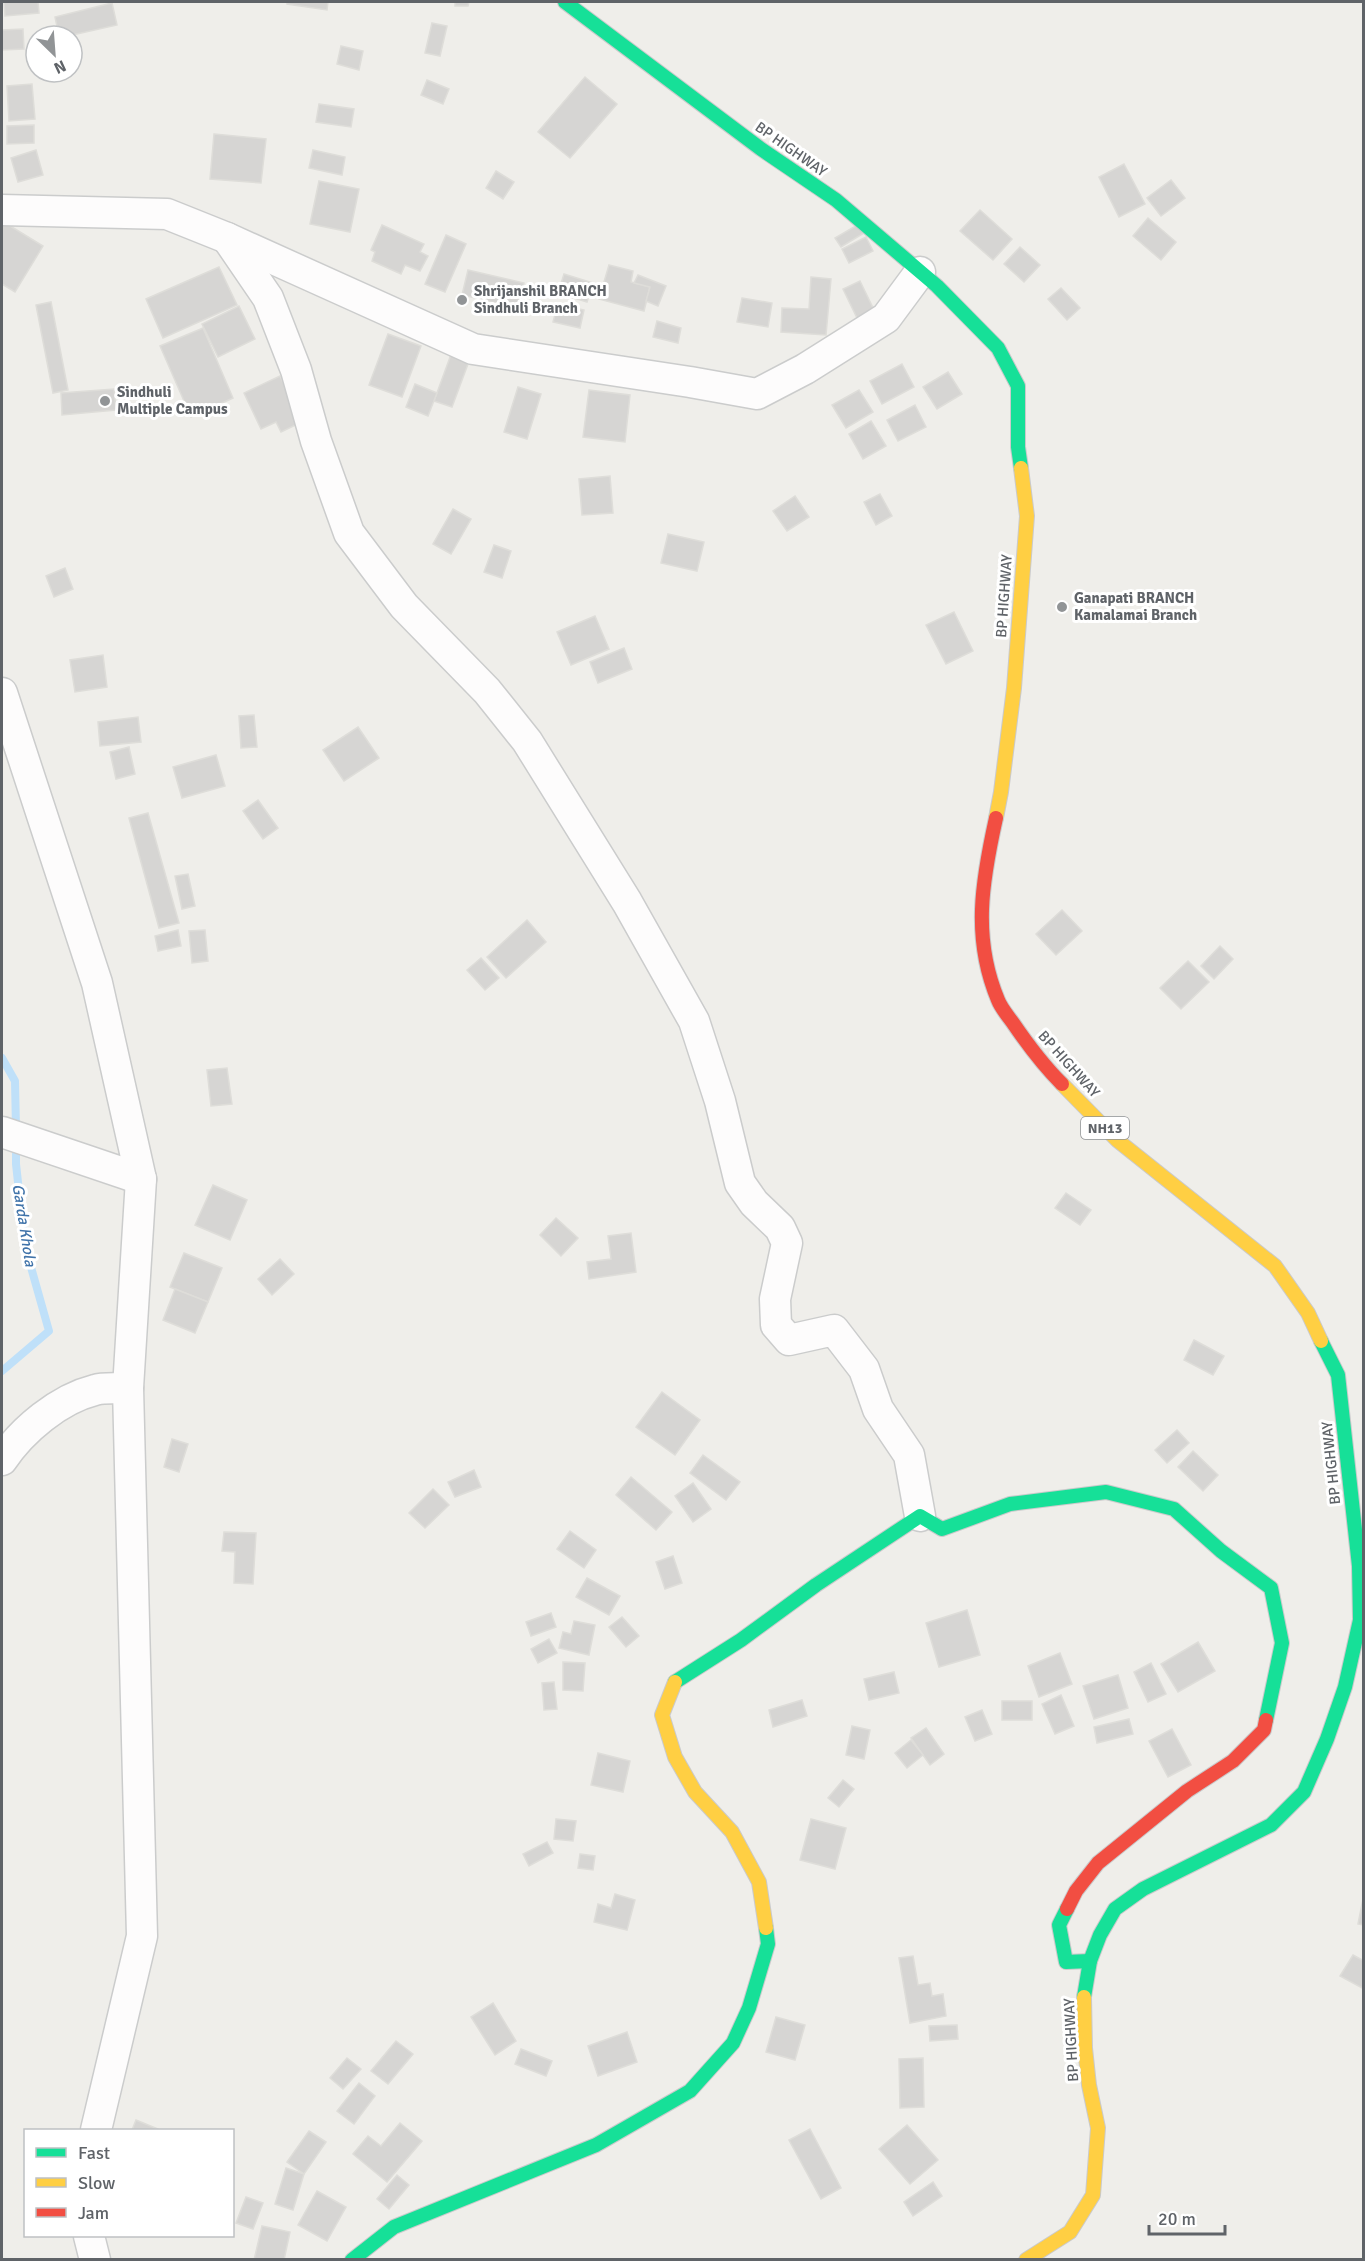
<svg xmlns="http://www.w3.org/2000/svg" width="1365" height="2261" viewBox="0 0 1365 2261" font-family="Signika,sans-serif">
	<rect width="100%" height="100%" fill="#efeeea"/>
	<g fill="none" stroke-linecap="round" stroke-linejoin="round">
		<g stroke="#bfe0f9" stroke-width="8">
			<polyline points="2,1058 15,1081 16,1129"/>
			<polyline points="2,1371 49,1331 25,1246 16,1164 16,1144"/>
		</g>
	</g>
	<g fill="#d6d5d3" stroke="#deddd9" stroke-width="1.5">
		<polygon points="4,2 38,2 39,13 5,16"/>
		<polygon points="287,2 328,2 327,10 287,4"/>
		<polygon points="455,2 469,2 468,6 455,6"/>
		<polygon points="112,3 117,25 68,36 59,36 55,17"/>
		<polygon points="432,23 447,26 440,56 425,53"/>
		<polygon points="23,29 24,49 2,50 2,30"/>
		<polygon points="341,46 363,51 359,70 337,64"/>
		<polygon points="585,77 617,104 570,158 538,132"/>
		<polygon points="427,80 449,89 443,104 421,95"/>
		<polygon points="32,84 35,119 9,121 7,86"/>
		<polygon points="319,104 354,109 351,127 316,122"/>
		<polygon points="34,125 34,143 7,144 7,126"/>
		<polygon points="214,134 266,139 261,183 210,179"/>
		<polygon points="36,150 43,175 18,182 11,158"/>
		<polygon points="313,150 345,157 342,175 309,168"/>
		<polygon points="1124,164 1145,204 1119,217 1099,177"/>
		<polygon points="496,171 514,182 503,199 486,188"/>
		<polygon points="1171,180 1185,198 1161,216 1147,198"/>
		<polygon points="319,181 359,189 350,232 310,224"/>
		<polygon points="980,210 1012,239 993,260 960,231"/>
		<polygon points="1148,218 1176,242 1161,260 1133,236"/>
		<polygon points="2,221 43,246 15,292 2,284"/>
		<polygon points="859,224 864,233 841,247 835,238"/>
		<polygon points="382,225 424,244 420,252 428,256 420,271 405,265 401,274 372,261 375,252 371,250"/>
		<polygon points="446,235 466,244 445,292 425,284"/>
		<polygon points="866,237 873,251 849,263 842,249"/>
		<polygon points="1020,247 1040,265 1024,282 1004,264"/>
		<polygon points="609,265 633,271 631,282 650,287 644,311 599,299"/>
		<polygon points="219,267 237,305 163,338 146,299"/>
		<polygon points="468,270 524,283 519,308 462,295"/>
		<polygon points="564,274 593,283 587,302 558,293"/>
		<polygon points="638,275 666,286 658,306 646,301 650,287 634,283"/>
		<polygon points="811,277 831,279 826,335 781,332 782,308 809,309"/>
		<polygon points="860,281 875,312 858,320 843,289"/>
		<polygon points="1061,288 1080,308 1067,320 1048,299"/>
		<polygon points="742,298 772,303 768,327 737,322"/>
		<polygon points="51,302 68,390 53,393 36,305"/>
		<polygon points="558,304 584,310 580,328 553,322"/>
		<polygon points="239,306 255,339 218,357 202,324"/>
		<polygon points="657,321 681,328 678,343 653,337"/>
		<polygon points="203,328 233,398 191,417 160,346"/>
		<polygon points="388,334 421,346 402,397 369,385"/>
		<polygon points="453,349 471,356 452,407 434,401"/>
		<polygon points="902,364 914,387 882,404 870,381"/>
		<polygon points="948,372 962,394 937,409 923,387"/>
		<polygon points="280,376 302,422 281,432 276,422 261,429 244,393"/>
		<polygon points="415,384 437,393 428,416 406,407"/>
		<polygon points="518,387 541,394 527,439 504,432"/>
		<polygon points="114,389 116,410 62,415 61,393"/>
		<polygon points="589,390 630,395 625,442 583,437"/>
		<polygon points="859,390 873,412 846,428 832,405"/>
		<polygon points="915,405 926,427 898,441 887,420"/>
		<polygon points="871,421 886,446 863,459 849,434"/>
		<polygon points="610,476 613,513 582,515 579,479"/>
		<polygon points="880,494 892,516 876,525 864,502"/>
		<polygon points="795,496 809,517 787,531 773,511"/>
		<polygon points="453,509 471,519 451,554 433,544"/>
		<polygon points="668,534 704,542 697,571 661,563"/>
		<polygon points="494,545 511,551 502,578 484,572"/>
		<polygon points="65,568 73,589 54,597 46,576"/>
		<polygon points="954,612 973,651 946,664 926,625"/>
		<polygon points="595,616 609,649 571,665 557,632"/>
		<polygon points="624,648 632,669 598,683 590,662"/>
		<polygon points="103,655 107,687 75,692 70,660"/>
		<polygon points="254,715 257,747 241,748 239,716"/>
		<polygon points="138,717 141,742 100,746 98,722"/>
		<polygon points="358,727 379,758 344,781 323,750"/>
		<polygon points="129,747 135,774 116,779 110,752"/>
		<polygon points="216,755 225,786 182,798 173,767"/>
		<polygon points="258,800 278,828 263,839 243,811"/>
		<polygon points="148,813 179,923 159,928 129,818"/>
		<polygon points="188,874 195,906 182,909 175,876"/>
		<polygon points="1062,910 1082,931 1056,955 1036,934"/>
		<polygon points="527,920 546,942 506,978 487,957"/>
		<polygon points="178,930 181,946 158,951 155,936"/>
		<polygon points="205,930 208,961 192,963 189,931"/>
		<polygon points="1220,946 1233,959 1214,979 1201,966"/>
		<polygon points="481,958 499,978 485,990 467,970"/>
		<polygon points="1188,961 1209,982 1181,1009 1160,988"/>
		<polygon points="227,1068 232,1104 211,1106 207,1070"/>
		<polygon points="213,1185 247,1200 230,1240 195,1225"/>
		<polygon points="1066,1193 1091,1210 1080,1225 1055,1208"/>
		<polygon points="556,1218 578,1238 561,1256 540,1235"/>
		<polygon points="631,1233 636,1272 589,1279 587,1262 611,1259 608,1236"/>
		<polygon points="184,1253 222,1268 208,1302 170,1287"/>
		<polygon points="280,1259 294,1274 272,1295 258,1279"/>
		<polygon points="175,1289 208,1302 195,1333 163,1320"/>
		<polygon points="1194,1340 1224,1356 1213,1375 1184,1360"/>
		<polygon points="662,1392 700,1420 675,1455 636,1427"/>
		<polygon points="1177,1430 1189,1443 1167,1463 1155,1450"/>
		<polygon points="172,1439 188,1444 179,1472 164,1467"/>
		<polygon points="1193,1451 1218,1475 1203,1491 1178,1467"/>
		<polygon points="703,1455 740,1482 726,1500 690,1473"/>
		<polygon points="474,1470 481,1487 455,1497 448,1482"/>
		<polygon points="631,1477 672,1512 656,1530 616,1495"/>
		<polygon points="693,1483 711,1509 693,1522 675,1496"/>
		<polygon points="433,1489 449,1505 425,1528 409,1513"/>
		<polygon points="570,1531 596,1550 584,1568 557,1549"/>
		<polygon points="224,1532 256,1533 253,1584 234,1583 235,1552 222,1551"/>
		<polygon points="673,1556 682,1583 665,1589 656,1562"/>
		<polygon points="587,1578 620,1596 609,1615 576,1597"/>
		<polygon points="967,1610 980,1655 939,1667 926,1623"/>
		<polygon points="551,1613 556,1627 531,1636 526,1622"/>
		<polygon points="622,1617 639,1636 626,1647 609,1627"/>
		<polygon points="574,1621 595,1625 589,1655 559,1648 563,1632 571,1634"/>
		<polygon points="549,1639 557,1653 538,1663 531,1649"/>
		<polygon points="1198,1642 1215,1671 1178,1692 1161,1664"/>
		<polygon points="1060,1653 1072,1684 1039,1697 1028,1666"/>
		<polygon points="563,1662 585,1663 583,1691 563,1690"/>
		<polygon points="1151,1663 1166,1694 1148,1702 1134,1672"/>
		<polygon points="894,1672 899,1693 869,1700 864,1679"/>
		<polygon points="1118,1675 1128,1708 1094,1719 1083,1686"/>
		<polygon points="554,1682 557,1709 544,1710 542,1683"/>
		<polygon points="1061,1695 1074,1726 1055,1734 1042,1704"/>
		<polygon points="802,1700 807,1716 773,1727 769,1710"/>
		<rect x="1002" y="1701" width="30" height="19"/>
		<polygon points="982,1710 992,1734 975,1741 965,1717"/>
		<polygon points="1129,1719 1133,1734 1097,1743 1094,1727"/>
		<polygon points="852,1726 870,1730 864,1759 846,1755"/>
		<polygon points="926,1728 944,1754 930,1765 911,1738"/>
		<polygon points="1172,1729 1191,1765 1168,1777 1149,1741"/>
		<polygon points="911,1740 923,1755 907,1768 895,1753"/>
		<polygon points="598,1753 630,1761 623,1792 591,1785"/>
		<polygon points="843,1780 854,1789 839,1807 828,1798"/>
		<polygon points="556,1819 576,1821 573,1841 554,1839"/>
		<polygon points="811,1819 846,1828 835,1869 800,1860"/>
		<polygon points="547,1842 553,1853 529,1866 523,1854"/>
		<polygon points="580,1854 595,1856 593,1870 578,1868"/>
		<polygon points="615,1894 635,1900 627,1930 594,1922 598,1904 611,1908"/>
		<polygon points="1364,1894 1364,1925 1358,1924"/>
		<polygon points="1353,1955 1364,1961 1364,1989 1340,1976"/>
		<polygon points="913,1956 918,1985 930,1983 932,1996 943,1994 946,2016 910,2023 899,1958"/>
		<polygon points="493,2003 516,2041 495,2055 471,2017"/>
		<polygon points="776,2017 805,2025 795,2060 766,2052"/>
		<polygon points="957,2025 958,2039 930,2041 929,2026"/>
		<polygon points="627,2032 637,2062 598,2076 588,2046"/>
		<polygon points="396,2041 413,2054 388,2084 371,2071"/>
		<polygon points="521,2049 552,2061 546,2076 515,2064"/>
		<polygon points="347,2058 361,2069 343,2089 330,2078"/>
		<polygon points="923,2058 924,2107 900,2108 899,2059"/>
		<polygon points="359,2083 375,2096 354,2124 337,2111"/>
		<polygon points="136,2120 158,2129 157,2130 132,2130"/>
		<polygon points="400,2123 422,2141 387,2182 353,2154 368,2136 381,2146"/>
		<polygon points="907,2125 938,2160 910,2184 879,2149"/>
		<polygon points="810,2129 841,2188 821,2199 789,2140"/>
		<polygon points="309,2131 326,2142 304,2174 287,2162"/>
		<polygon points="286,2168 304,2174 293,2210 275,2204"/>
		<polygon points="397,2175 409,2185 389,2209 377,2199"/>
		<polygon points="933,2182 942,2196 913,2216 904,2202"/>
		<polygon points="317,2191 346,2207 327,2241 298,2225"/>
		<polygon points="246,2197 263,2203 253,2229 236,2223"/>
		<polygon points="262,2226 290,2232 284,2260 254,2260"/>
	</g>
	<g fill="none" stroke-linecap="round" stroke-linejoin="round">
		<g stroke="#cbcccc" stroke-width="33">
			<g id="street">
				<polyline points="2,210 167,214 227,238 473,349 690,382 757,394 805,369 886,318 920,272"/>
				<polyline points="227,238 268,298 296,370 316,441 349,533 404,606 487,691 527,741 627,902 694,1021 720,1101 740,1183 754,1203 780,1228 787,1243 775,1299 776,1325 789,1340 834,1330 864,1369 878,1409 909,1455 920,1516"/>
				<polyline points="2,693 97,983 141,1179 2,1132"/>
				<path d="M2 1460C22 1430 59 1399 95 1390 105 1387 117 1389 128 1388"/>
				<polyline points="96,2130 142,1936 128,1388 141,1179"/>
				<polyline points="89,2236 95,2260"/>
			</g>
		</g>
		<g stroke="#cacacb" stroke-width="16">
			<g id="fast">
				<polyline points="565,2 761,149 836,200 937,286 998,348 1018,386 1018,447 1021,468"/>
				<polyline points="675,1682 741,1640 816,1585 920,1516 942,1529 1010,1504 1106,1492 1174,1509 1221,1551 1271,1588 1282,1643 1266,1720"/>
				<polyline points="1067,1909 1059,1925 1066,1962 1090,1961"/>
				<polyline points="1084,1997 1090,1961 1100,1935 1115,1909 1143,1889 1271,1825 1304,1792 1327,1739 1345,1687 1360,1620 1359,1566 1338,1375 1321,1341"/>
				<polyline points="352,2260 394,2227 596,2145 690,2091 733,2043 749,2008 768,1944 766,1928"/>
			</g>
		</g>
		<g stroke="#cacacb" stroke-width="16">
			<g id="slow">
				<polyline points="996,818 1001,792 1014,688 1027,516 1021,468"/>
				<polyline points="1062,1084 1117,1140 1275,1266 1308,1313 1321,1341"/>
				<polyline points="675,1682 662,1715 675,1757 695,1792 732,1832 759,1882 766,1928"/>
				<polyline points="1026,2260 1070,2232 1093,2195 1098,2128 1089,2085 1085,2048 1084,1997"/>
			</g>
		</g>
		<g stroke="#cacacb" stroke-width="16">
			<g id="jam">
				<path d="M996 818C982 881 972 938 998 1000 1001 1008 1008 1016 1013 1023 1028 1045 1043 1065 1062 1084"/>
				<polyline points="1067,1909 1076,1891 1098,1863 1187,1791 1233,1761 1264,1730 1266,1720"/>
			</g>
		</g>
		<use href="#street" stroke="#fdfcfc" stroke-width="30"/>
		<use href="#fast" stroke="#16e098" stroke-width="14"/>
		<use href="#slow" stroke="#ffcf43" stroke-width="14"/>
		<use href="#jam" stroke="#f24e42" stroke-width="14"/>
	</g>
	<g fill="#919496" stroke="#fff" stroke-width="2">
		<circle cx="462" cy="300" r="6"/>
		<circle cx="105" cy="401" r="6"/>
		<circle cx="1062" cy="607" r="6"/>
	</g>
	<g text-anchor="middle" stroke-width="6" stroke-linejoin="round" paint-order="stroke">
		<rect fill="#fff" stroke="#8f9295" stroke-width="1.5" x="1081" y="1117" width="48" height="22" rx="4.5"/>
		<g font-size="14" font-weight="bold" fill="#5f6368">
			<text x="1105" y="1133">NH13</text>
		</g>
		<g font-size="15" fill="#5f6368" stroke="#fff">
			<text transform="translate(791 149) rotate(35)" y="5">BP HIGHWAY</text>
			<text transform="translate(1004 596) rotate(-86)" y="5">BP HIGHWAY</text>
			<text transform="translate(1069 1064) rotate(48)" y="5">BP HIGHWAY</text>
			<text transform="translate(1331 1463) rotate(-96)" y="5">BP HIGHWAY</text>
			<text transform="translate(1071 2040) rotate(-93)" y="5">BP HIGHWAY</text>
		</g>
		<g font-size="15" font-weight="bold" fill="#5f6368" stroke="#fff" text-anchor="start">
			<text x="474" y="296">Shrijanshil BRANCH<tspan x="474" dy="17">Sindhuli Branch</tspan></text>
			<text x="117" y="397">Sindhuli<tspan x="117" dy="17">Multiple Campus</tspan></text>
			<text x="1074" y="603">Ganapati BRANCH<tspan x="1074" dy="17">Kamalamai Branch</tspan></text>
		</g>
		<g font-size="16" font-style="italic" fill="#4174aa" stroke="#fff">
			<text transform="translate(25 1225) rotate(81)" y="6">Garda Khola</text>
		</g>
	</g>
	<rect width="1365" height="2261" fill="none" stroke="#5f6368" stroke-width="6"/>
	<rect x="24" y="2129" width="210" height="108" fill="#ffffff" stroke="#bfc1c3" stroke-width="1.5"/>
	<rect x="36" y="2148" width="30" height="9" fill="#16e098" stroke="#bfc1c3" stroke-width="1.5"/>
	<text x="78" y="2159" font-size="18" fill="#5f6368">Fast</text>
	<rect x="36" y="2178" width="30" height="9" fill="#ffcf43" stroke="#bfc1c3" stroke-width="1.5"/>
	<text x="78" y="2189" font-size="18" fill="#5f6368">Slow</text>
	<rect x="36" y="2208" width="30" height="9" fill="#f24e42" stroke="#bfc1c3" stroke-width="1.5"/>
	<text x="78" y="2219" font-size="18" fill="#5f6368">Jam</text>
	<g transform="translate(54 54) rotate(155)"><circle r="28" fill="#ffffff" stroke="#bfc1c3" stroke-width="1.5"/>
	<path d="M0-4.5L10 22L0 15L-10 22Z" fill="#919496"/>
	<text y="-9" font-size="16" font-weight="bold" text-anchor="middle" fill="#5f6368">N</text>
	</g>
	<path d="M1149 2225v9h76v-9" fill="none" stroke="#5f6368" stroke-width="3"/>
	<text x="1158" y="2225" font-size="18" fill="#5f6368" stroke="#ffffff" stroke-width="4.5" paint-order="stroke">20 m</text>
</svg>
